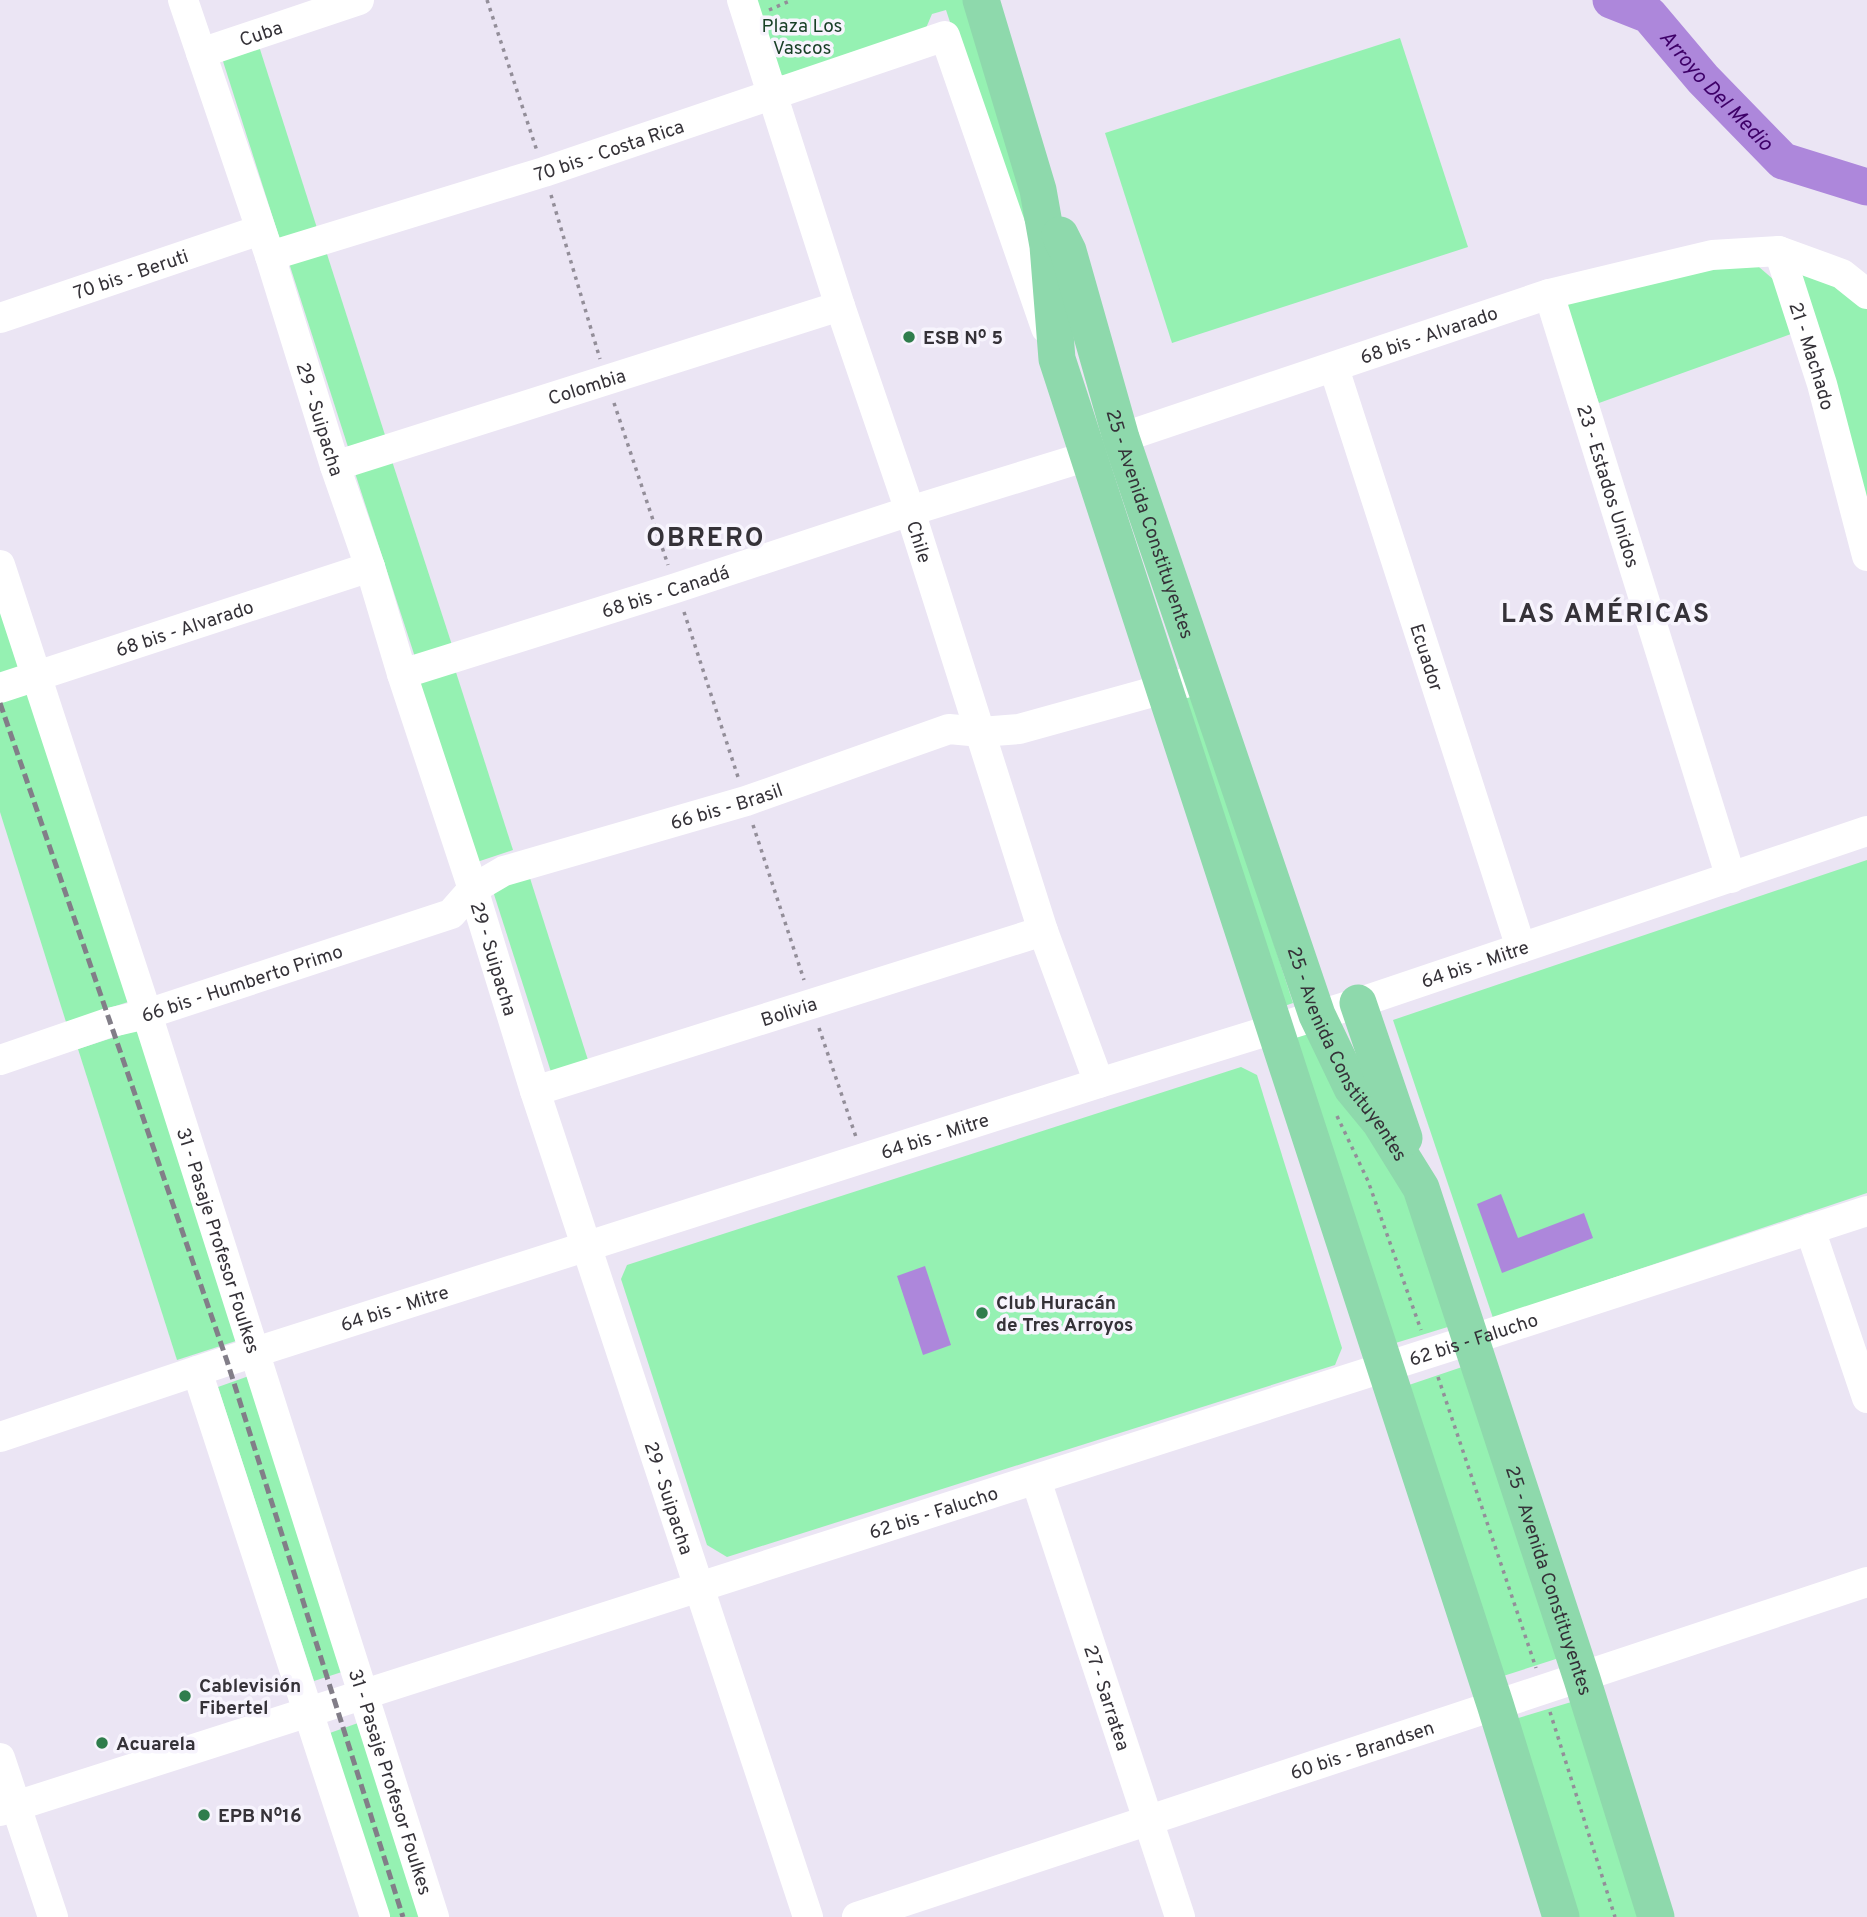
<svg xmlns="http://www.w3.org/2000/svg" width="1867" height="1917" viewBox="0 0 1867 1917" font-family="Overpass,sans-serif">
	<rect width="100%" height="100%" fill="#ebe5f4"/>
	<g fill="#95f1b2">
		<polygon points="753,0 966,0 1034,232 1040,294 946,10 932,14 926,28 787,77 779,74"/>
		<polygon points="1400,38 1468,247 1172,343 1105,133"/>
		<polygon points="258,43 317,228 280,240 221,55"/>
		<polygon points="326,251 385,435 348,447 289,263"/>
		<polygon points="1745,262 1759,267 1774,280 1791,334 1599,403 1565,309 1567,303"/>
		<polygon points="1801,272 1845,290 1867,308 1867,521"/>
		<polygon points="392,461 452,645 415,657 355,473"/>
		<polygon points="0,595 24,667 0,675"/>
		<polygon points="454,666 513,850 477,862 417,678"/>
		<polygon points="31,693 128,1002 66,1022 0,812 0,703"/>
		<polygon points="1193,693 1293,1003 1279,1008 1179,698"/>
		<polygon points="1867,860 1867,1193 1493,1318 1393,1020"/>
		<polygon points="529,875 588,1060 551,1072 492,888"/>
		<polygon points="140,1029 239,1340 177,1360 78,1049"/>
		<polygon points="1307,1032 1394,1165 1451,1326 1389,1345 1296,1036"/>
		<polygon points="1241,1067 1257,1075 1342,1348 1335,1365 727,1557 707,1545 621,1279 627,1265"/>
		<polygon points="1465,1366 1559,1658 1497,1678 1403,1387"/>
		<polygon points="249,1376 345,1671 314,1681 218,1387"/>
		<polygon points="1578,1700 1644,1917 1575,1917 1515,1719"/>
		<polygon points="358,1723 421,1917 387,1917 327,1734"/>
	</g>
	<g fill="#ad87db">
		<polygon points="1501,1194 1518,1238 1584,1213 1593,1238 1502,1273 1477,1204"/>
		<polygon points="925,1266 951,1345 923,1355 897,1276"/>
	</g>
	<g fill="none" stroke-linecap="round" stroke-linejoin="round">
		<path stroke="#ad87db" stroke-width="37" id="s1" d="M1611 0 1649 15 1703 79 1783 161 1867 187"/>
		<g stroke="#938e99" stroke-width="3.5" stroke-dasharray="3.5 5" stroke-linecap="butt">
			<polyline points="487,0 537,151"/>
			<polyline points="769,10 792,0"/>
			<polyline points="551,195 600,359"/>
			<polyline points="614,403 668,565"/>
			<polyline points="684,612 738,777"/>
			<polyline points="753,825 804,980"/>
			<polyline points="819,1028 856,1137"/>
			<polyline points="1337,1116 1368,1181 1421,1330"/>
			<polyline points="1438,1377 1536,1668"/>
			<polyline points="1550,1712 1615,1917"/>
		</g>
		<g stroke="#fff" stroke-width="30">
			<path id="s2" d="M183 0 270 256 335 466 370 567 402 674 473 889 535 1091 808 1917"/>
			<path id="s3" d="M742 0 840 306 910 511 1043 931 1099 1083"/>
			<path id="s4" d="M201 53 359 0"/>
			<path id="s5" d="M1779 251 1822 384 1867 556"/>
			<path id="s6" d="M270 256 544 172 945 36 1046 328"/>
			<path id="s7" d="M1549 294 1731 878"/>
			<path id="s8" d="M0 318 260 230"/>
			<path id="s9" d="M1334 368 1521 948"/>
			<path id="s10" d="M335 466 840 306"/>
			<path id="s11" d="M0 565 147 1014 434 1917"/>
			<path id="s12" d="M402 674 676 588 910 511 1088 456 1121 438 1549 294 1712 255 1779 251 1842 274 1867 294"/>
			<path id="s13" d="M0 688 370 567"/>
			<path id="s14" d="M0 1060 108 1023 147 1014 451 914 473 889 504 871 746 801 949 729 981 732 1019 729 1185 683"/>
			<path id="s15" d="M535 1091 1043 931"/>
			<polyline points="1810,1229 1867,1398"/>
			<polyline points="197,1371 375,1917"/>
			<path id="s16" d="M0 1437 227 1361 1099 1083 1358 1003 1867 831"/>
			<path id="s17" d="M1036 1480 1180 1917"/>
			<polyline points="0,1758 53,1917"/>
			<path id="s18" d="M0 1811 1470 1340 1867 1211"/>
			<path id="s19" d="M857 1917C1193 1803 1531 1696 1867 1582"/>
		</g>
		<g stroke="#8ed9ac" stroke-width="37">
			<polyline points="981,0 1038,190 1048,246 1057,359 1495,1704 1561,1917"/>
			<path id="s20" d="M1060 235 1068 251 1121 438 1317 1015 1352 1088 1380 1122 1421 1188 1582 1679 1656 1917"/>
			<polyline points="1358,1003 1404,1138"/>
		</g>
		<polyline stroke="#827e88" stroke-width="5" stroke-dasharray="10 5" stroke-linecap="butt" points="0,703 227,1361 403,1917"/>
	</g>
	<g fill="#2f7d4c" stroke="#f7f4fd" stroke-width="2.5">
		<circle cx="909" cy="337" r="7"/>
		<circle cx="982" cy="1313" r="7"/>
		<circle cx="185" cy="1696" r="7"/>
		<circle cx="102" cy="1743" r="7"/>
		<circle cx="204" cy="1815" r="7"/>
	</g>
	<g text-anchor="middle" stroke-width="7" stroke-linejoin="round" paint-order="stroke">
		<g font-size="19" fill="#183f26" stroke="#f7f4fd">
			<text x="802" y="32">Plaza Los<tspan x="802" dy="22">Vascos</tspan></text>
		</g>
		<g font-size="19" fill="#353238" stroke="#f7f4fd">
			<text dy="7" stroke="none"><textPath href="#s4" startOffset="63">Cuba</textPath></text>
			<text dy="7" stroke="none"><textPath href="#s6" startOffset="355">70 bis - Costa Rica</textPath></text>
			<text dy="7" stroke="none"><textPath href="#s8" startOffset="138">70 bis - Beruti</textPath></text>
			<text dy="7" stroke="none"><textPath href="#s12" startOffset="1082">68 bis - Alvarado</textPath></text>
			<text dy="7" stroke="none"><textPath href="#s5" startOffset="110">21 - Machado</textPath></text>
			<text dy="7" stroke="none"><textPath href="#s10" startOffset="264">Colombia</textPath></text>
			<text dy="7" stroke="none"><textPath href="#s2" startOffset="441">29 - Suipacha</textPath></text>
			<text dy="7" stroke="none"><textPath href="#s7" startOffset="201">23 - Estados Unidos</textPath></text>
			<text dy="7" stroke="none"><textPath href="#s20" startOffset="303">25 - Avenida Constituyentes</textPath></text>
			<text dy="7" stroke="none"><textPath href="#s3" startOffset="570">Chile</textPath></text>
			<text dy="7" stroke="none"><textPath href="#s12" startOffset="276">68 bis - Canadá</textPath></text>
			<text dy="7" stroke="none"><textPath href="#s13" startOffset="194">68 bis - Alvarado</textPath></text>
			<text dy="7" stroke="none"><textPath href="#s9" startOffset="304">Ecuador</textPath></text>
			<text dy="7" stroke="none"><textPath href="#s14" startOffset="775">66 bis - Brasil</textPath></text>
			<text dy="7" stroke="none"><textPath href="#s2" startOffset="1008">29 - Suipacha</textPath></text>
			<text dy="7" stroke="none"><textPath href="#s16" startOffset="1549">64 bis - Mitre</textPath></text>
			<text dy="7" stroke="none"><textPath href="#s14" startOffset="254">66 bis - Humberto Primo</textPath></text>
			<text dy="7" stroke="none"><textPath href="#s15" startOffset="266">Bolivia</textPath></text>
			<text dy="7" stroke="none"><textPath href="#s20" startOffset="870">25 - Avenida Constituyentes</textPath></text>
			<text dy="7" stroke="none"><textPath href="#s16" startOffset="982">64 bis - Mitre</textPath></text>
			<text dy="7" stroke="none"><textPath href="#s11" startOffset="710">31 - Pasaje Profesor Foulkes</textPath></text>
			<text dy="7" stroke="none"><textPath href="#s16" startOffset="415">64 bis - Mitre</textPath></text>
			<text dy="7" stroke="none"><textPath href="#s18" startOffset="1547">62 bis - Falucho</textPath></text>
			<text dy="7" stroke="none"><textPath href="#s2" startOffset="1575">29 - Suipacha</textPath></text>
			<text dy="7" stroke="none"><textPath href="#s18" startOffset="980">62 bis - Falucho</textPath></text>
			<text dy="7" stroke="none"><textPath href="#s20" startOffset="1437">25 - Avenida Constituyentes</textPath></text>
			<text dy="7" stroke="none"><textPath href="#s17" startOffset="229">27 - Sarratea</textPath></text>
			<text dy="7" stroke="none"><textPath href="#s19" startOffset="532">60 bis - Brandsen</textPath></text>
			<text dy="7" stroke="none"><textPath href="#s11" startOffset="1278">31 - Pasaje Profesor Foulkes</textPath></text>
		</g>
		<g font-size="19" font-weight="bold" fill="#353238" stroke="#f7f4fd" text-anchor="start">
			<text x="923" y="344">ESB Nº 5</text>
			<text x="996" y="1309">Club Huracán<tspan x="996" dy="22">de Tres Arroyos</tspan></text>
			<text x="199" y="1692">Cablevisión<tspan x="199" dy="22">Fibertel</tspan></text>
			<text x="116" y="1750">Acuarela</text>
			<text x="218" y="1822">EPB Nº16</text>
		</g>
		<g font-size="21" font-style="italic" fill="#3e0068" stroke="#f7f4fd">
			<text dy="7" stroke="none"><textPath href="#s1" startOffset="142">Arroyo Del Medio</textPath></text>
		</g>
		<g font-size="26" font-weight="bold" letter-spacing="2" fill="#353238" stroke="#f7f4fd">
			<text x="706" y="546">OBRERO</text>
			<text x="1606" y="622">LAS AMÉRICAS</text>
		</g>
	</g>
</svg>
